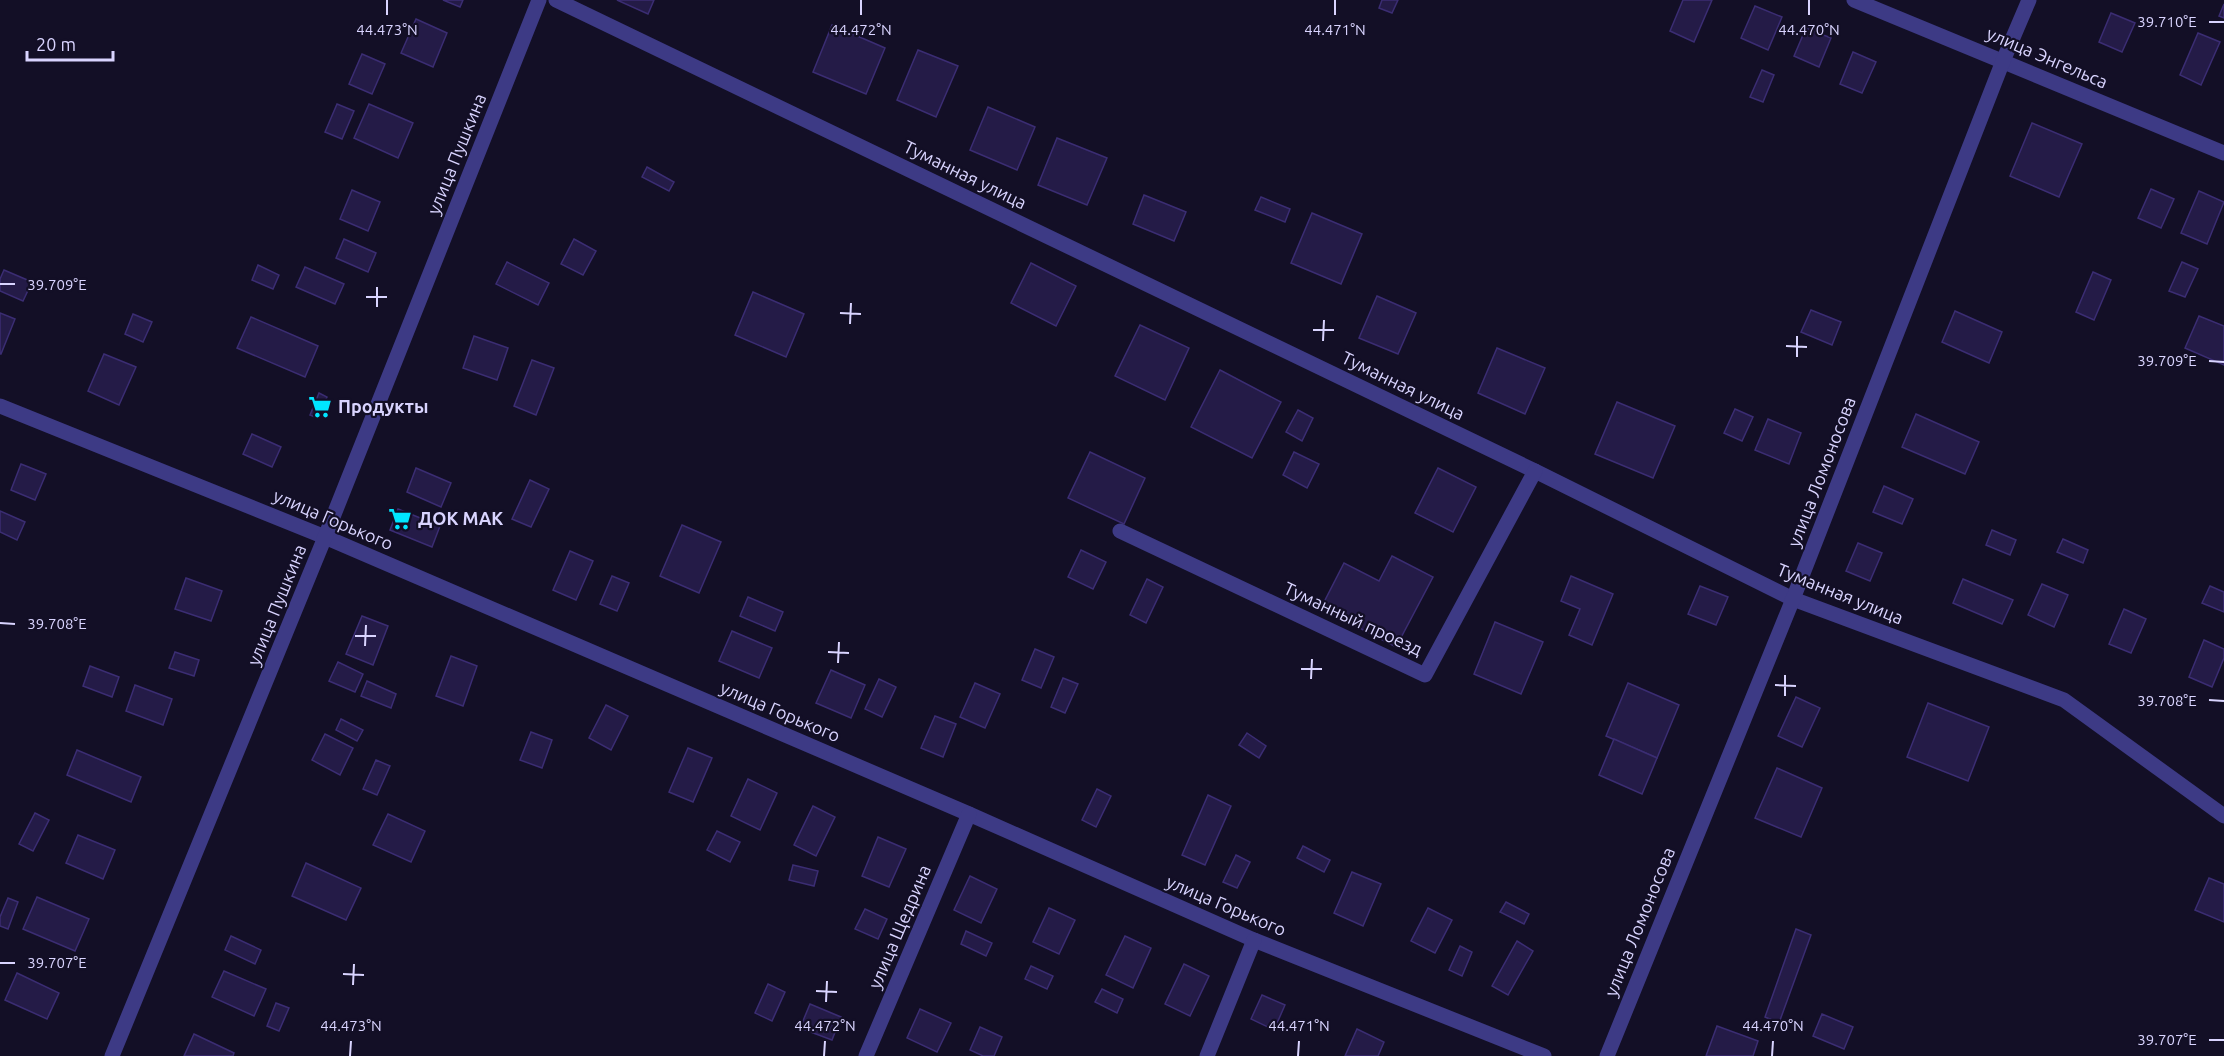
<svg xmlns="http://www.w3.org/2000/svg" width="2224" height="1056" viewBox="0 0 2224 1056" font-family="Ubuntu,sans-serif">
	<rect width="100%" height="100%" fill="#130f26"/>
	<g fill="#241b47" stroke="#3b2d73" stroke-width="1.5">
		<polygon points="443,0 463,0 460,7"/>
		<polygon points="617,0 654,0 648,14"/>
		<polygon points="1382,0 1398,0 1392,13 1379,8"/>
		<polygon points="1683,0 1712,0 1694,42 1670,31"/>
		<polygon points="2224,4 2224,18 2219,16"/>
		<polygon points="1755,6 1782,17 1768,50 1741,38"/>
		<polygon points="2111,13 2135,23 2122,52 2099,42"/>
		<polygon points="416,19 447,33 433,67 401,53"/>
		<polygon points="832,25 885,48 866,94 813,72"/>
		<polygon points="1806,28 1831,38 1819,67 1794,56"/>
		<polygon points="2198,33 2220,42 2201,85 2180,75"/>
		<polygon points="918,50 958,66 936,117 897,100"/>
		<polygon points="1853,52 1876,62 1862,93 1840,84"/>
		<polygon points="362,54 385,64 372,94 349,84"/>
		<polygon points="1762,70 1774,75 1763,102 1750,97"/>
		<polygon points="337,104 354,111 342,139 325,132"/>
		<polygon points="369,104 413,123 398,158 354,138"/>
		<polygon points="988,107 1035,127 1017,170 970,150"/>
		<polygon points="2032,123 2082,144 2059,197 2010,176"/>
		<polygon points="1057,138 1107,158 1087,205 1038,185"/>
		<polygon points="647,167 674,182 669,191 642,177"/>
		<polygon points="2151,189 2174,199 2161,228 2138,218"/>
		<polygon points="352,190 380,202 368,231 340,219"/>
		<polygon points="2199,191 2224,202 2207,244 2181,233"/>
		<polygon points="1144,195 1186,212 1174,241 1133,224"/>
		<polygon points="1261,197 1290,209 1285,222 1255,210"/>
		<polygon points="1312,213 1362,234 1341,284 1291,263"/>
		<polygon points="344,239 376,253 368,272 336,258"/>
		<polygon points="574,239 596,251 583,275 561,264"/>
		<polygon points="507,262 549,283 538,305 496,284"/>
		<polygon points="2182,262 2198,269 2185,297 2169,291"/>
		<polygon points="1031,263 1076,286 1056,326 1011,303"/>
		<polygon points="258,265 279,275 273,289 252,280"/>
		<polygon points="305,267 344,284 335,304 296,287"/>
		<polygon points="4,270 32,282 23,301 0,291 0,279"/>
		<polygon points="2093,272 2111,280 2094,320 2076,312"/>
		<polygon points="753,292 804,314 786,357 735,335"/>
		<polygon points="1377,296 1416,313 1398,354 1359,338"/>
		<polygon points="1811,310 1841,322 1832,345 1801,332"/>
		<polygon points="1955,311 2002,332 1989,363 1942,342"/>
		<polygon points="0,313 15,319 1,354 0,354"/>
		<polygon points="133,314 152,322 143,342 125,334"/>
		<polygon points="2199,316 2224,326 2224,365 2185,348"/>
		<polygon points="251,317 318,346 305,377 237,348"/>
		<polygon points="1140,325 1189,348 1165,400 1115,376"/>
		<polygon points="474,336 508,348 497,380 463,368"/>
		<polygon points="1497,348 1545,368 1525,414 1478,393"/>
		<polygon points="104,354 136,367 119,405 88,391"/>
		<polygon points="532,360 554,368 536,415 514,406"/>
		<polygon points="1220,370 1281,402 1252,458 1191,427"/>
		<polygon points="319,393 327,397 318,418 310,415"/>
		<polygon points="1617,402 1675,426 1653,478 1595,454"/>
		<polygon points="1735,409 1753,417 1742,441 1724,433"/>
		<polygon points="1298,410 1313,418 1302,441 1286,432"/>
		<polygon points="1916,414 1979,442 1965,474 1902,447"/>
		<polygon points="1768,419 1801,433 1789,464 1755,450"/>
		<polygon points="252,434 281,447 272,467 243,454"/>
		<polygon points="1090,452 1145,478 1124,524 1068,498"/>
		<polygon points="1294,452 1319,464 1307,488 1283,475"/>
		<polygon points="21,464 46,474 35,500 11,490"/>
		<polygon points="416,468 451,483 441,507 407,492"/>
		<polygon points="1438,468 1476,487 1453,532 1415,513"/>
		<polygon points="530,480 549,489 531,527 512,519"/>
		<polygon points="1884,486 1913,499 1902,524 1873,512"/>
		<polygon points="398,509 440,526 432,547 390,530"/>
		<polygon points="0,511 25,522 17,540 0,532"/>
		<polygon points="682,525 721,542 699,593 660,576"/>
		<polygon points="1992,530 2016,540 2010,555 1986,545"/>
		<polygon points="2063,539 2088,550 2083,563 2057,552"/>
		<polygon points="1858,543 1882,553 1870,581 1846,571"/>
		<polygon points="1081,550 1106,562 1093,589 1068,577"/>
		<polygon points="570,551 593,561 576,600 553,590"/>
		<polygon points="1392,556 1433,577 1396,647 1321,608 1344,563 1379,581"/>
		<polygon points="612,576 629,583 617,611 600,604"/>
		<polygon points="1571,576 1613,594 1592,645 1569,635 1580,609 1561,601"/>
		<polygon points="186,578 222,591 211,621 175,609"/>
		<polygon points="1147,579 1163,587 1146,623 1130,615"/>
		<polygon points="1963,579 2013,600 2002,624 1953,603"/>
		<polygon points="2042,584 2068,595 2054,627 2028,615"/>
		<polygon points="1700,586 1728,597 1716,625 1688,614"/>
		<polygon points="2210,586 2224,592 2224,612 2202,603"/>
		<polygon points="748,597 783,612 775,631 740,616"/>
		<polygon points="2124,609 2146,619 2131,653 2109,644"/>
		<polygon points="362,616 388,626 373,665 346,654"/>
		<polygon points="1495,622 1543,642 1521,694 1474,674"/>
		<polygon points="732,631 772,648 759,678 719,661"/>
		<polygon points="2204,640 2224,649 2224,658 2212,687 2189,677"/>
		<polygon points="1035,649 1054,657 1041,688 1022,680"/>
		<polygon points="175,652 199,660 194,676 169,668"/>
		<polygon points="451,656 477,666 463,706 436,696"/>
		<polygon points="338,662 363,674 355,692 329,681"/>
		<polygon points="90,666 119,677 112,697 83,686"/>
		<polygon points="831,670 865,685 851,718 816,703"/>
		<polygon points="1063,678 1078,684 1065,713 1051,707"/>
		<polygon points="879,679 896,687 882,717 865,709"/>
		<polygon points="367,681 396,694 391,708 361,696"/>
		<polygon points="975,683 1000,694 985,728 960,717"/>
		<polygon points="1628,683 1679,705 1657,758 1606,736"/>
		<polygon points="135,685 172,699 163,725 126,711"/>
		<polygon points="1796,697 1820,708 1802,747 1778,736"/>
		<polygon points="1928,703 1989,727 1968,781 1907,757"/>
		<polygon points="606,705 628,716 611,750 589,738"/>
		<polygon points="935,716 956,724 943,757 921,748"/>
		<polygon points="341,719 363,730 357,741 336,730"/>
		<polygon points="531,732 552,740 542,768 520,760"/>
		<polygon points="1247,733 1266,746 1259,758 1239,745"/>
		<polygon points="325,734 353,748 340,775 312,760"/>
		<polygon points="1614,739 1657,758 1642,794 1599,775"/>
		<polygon points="688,748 712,758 693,802 669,792"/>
		<polygon points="77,750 141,777 131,802 67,775"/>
		<polygon points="376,760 390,766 377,795 363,789"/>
		<polygon points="1777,768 1822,788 1801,837 1755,818"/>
		<polygon points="748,779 777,793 760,830 731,816"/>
		<polygon points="1097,789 1111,796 1096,827 1082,820"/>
		<polygon points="1208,795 1231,806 1205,865 1182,855"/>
		<polygon points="813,806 835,817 816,856 794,845"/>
		<polygon points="35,813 49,820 33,851 19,844"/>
		<polygon points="388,814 425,831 411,862 373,845"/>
		<polygon points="717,831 740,842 730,862 707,850"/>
		<polygon points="78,835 115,850 103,879 66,863"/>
		<polygon points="878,837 906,849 889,887 862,876"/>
		<polygon points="1303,846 1330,860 1324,872 1297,858"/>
		<polygon points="1236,855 1250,862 1237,888 1223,882"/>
		<polygon points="306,863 361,888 346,920 292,896"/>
		<polygon points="793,865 818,871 814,886 789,880"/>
		<polygon points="1352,872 1381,884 1363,926 1334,913"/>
		<polygon points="970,876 997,889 981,923 954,910"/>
		<polygon points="2209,878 2224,884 2224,922 2195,910"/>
		<polygon points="37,897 89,919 75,951 23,929"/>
		<polygon points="8,898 18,902 8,929 0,926 0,917"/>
		<polygon points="1506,902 1529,914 1524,924 1500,912"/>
		<polygon points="1049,908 1075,920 1059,954 1033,942"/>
		<polygon points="1428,908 1452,920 1435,953 1411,941"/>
		<polygon points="865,909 887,919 878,939 855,929"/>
		<polygon points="1796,929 1811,935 1779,1023 1765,1017"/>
		<polygon points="966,931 992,943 986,956 961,944"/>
		<polygon points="231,936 261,950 255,964 225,950"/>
		<polygon points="1125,936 1151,948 1133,988 1106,975"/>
		<polygon points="1517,941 1533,951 1508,995 1492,986"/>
		<polygon points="1460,946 1472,952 1462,976 1449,970"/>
		<polygon points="1184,964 1209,976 1190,1016 1165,1004"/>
		<polygon points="1031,966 1053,976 1047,989 1025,979"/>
		<polygon points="224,971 266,989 254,1016 212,997"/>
		<polygon points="17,973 59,993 47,1019 5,1000"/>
		<polygon points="768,984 785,992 772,1021 755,1013"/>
		<polygon points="1102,989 1123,999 1117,1013 1095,1002"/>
		<polygon points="1262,995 1285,1005 1274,1030 1251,1019"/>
		<polygon points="276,1003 289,1008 279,1031 267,1026"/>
		<polygon points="810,1004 841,1017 832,1040 800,1028"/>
		<polygon points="920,1009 951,1023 937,1052 907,1038"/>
		<polygon points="1822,1014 1853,1027 1844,1049 1813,1036"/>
		<polygon points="1717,1026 1758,1041 1753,1056 1706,1056"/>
		<polygon points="980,1027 1002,1037 994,1056 983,1056 970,1050"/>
		<polygon points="1357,1029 1384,1042 1378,1056 1345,1056"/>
		<polygon points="194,1034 234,1053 233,1056 184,1056"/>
	</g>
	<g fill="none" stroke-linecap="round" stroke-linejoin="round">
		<g stroke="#3d3a85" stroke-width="15">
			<polyline points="556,0 1535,471 1793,599 2064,700 2224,816"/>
			<polyline points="1854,0 2224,153"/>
			<polyline points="0,406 325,537 969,814 1254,940 1544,1056"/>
			<polyline points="1120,531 1425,675 1535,471"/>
			<polyline points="112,1056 325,537 539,0"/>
			<polyline points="866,1056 969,814"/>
			<polyline points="1207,1056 1254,940"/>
			<polyline points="1607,1056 1793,599 2003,61 2029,0"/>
		</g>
	</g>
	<path fill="none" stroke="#d9d4ff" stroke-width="2" d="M387 15V0M861 15V0M1335 15V0M1809 15V0M2209 22H2224M0 284H15M366 297H387M377 307V287M840 313 861 314M850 324 851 303M1313 330H1334M1323 341 1324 320M1786 346 1807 347M1797 357V336M2209 361 2224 362M0 623 15 624M355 636H376M365 646 366 625M828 652 849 653M838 663 839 642M1301 669H1322M1311 679 1312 659M1775 685 1796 686M1785 696V675M2209 700 2224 701M0 963H15M343 974 364 975M353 985 354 964M816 991 837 992M826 1002 827 981M2209 1040H2224M350 1056 351 1041M824 1056 825 1041M1298 1056 1299 1041M1772 1056 1773 1041"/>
	<defs>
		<g id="supermarket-bare" transform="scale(1.8)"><path d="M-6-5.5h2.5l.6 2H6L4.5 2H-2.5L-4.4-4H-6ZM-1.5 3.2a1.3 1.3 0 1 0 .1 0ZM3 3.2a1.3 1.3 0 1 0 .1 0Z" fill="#00e5ff" stroke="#130f26" stroke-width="2.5" paint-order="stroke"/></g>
	</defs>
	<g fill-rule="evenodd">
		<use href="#supermarket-bare" x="320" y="407"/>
		<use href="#supermarket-bare" x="400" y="519"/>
	</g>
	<g text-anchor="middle" stroke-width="4.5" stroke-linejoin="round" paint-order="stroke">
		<g font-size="18" fill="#d9d4ff" stroke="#130f26">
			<text transform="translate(2047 58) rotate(23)" y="6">улица Энгельса</text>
			<text transform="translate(457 154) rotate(-68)" y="6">улица Пушкина</text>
			<text transform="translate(965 175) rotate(26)" y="6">Туманная улица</text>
			<text transform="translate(1403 386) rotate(26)" y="6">Туманная улица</text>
			<text transform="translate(1822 472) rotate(-69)" y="6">улица Ломоносова</text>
			<text transform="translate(333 520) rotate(23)" y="6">улица Горького</text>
			<text transform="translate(1840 594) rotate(22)" y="6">Туманная улица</text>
			<text transform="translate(277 605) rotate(-68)" y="6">улица Пушкина</text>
			<text transform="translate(1353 619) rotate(25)" y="6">Туманный проезд</text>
			<text transform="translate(780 712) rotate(23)" y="6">улица Горького</text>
			<text transform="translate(1226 906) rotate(23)" y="6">улица Горького</text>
			<text transform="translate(1640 922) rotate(-68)" y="6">улица Ломоносова</text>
			<text transform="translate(900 927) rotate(-67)" y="6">улица Щедрина</text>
		</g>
		<g font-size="18" font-weight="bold" fill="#d9d4ff" stroke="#130f26" text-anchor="start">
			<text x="338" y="413">Продукты</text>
			<text x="418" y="525">ДОК МАК</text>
		</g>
	</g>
	<g font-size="15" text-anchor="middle" fill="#d9d4ff" stroke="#130f26" stroke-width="4.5" stroke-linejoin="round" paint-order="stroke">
		<text x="2167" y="27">39.710°E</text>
		<text x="387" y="35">44.473°N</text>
		<text x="861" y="35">44.472°N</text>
		<text x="1335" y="35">44.471°N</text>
		<text x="1809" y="35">44.470°N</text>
		<text x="57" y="290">39.709°E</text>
		<text x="2167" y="366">39.709°E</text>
		<text x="57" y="629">39.708°E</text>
		<text x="2167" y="706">39.708°E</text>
		<text x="57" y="968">39.707°E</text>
		<text x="351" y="1031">44.473°N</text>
		<text x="825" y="1031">44.472°N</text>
		<text x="1299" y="1031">44.471°N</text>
		<text x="1773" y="1031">44.470°N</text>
		<text x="2167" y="1045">39.707°E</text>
	</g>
	<path d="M27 51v9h86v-9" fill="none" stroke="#d9d4ff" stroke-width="3"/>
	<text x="36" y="51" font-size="18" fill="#d9d4ff" stroke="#130f26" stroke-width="4.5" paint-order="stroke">20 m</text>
</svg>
